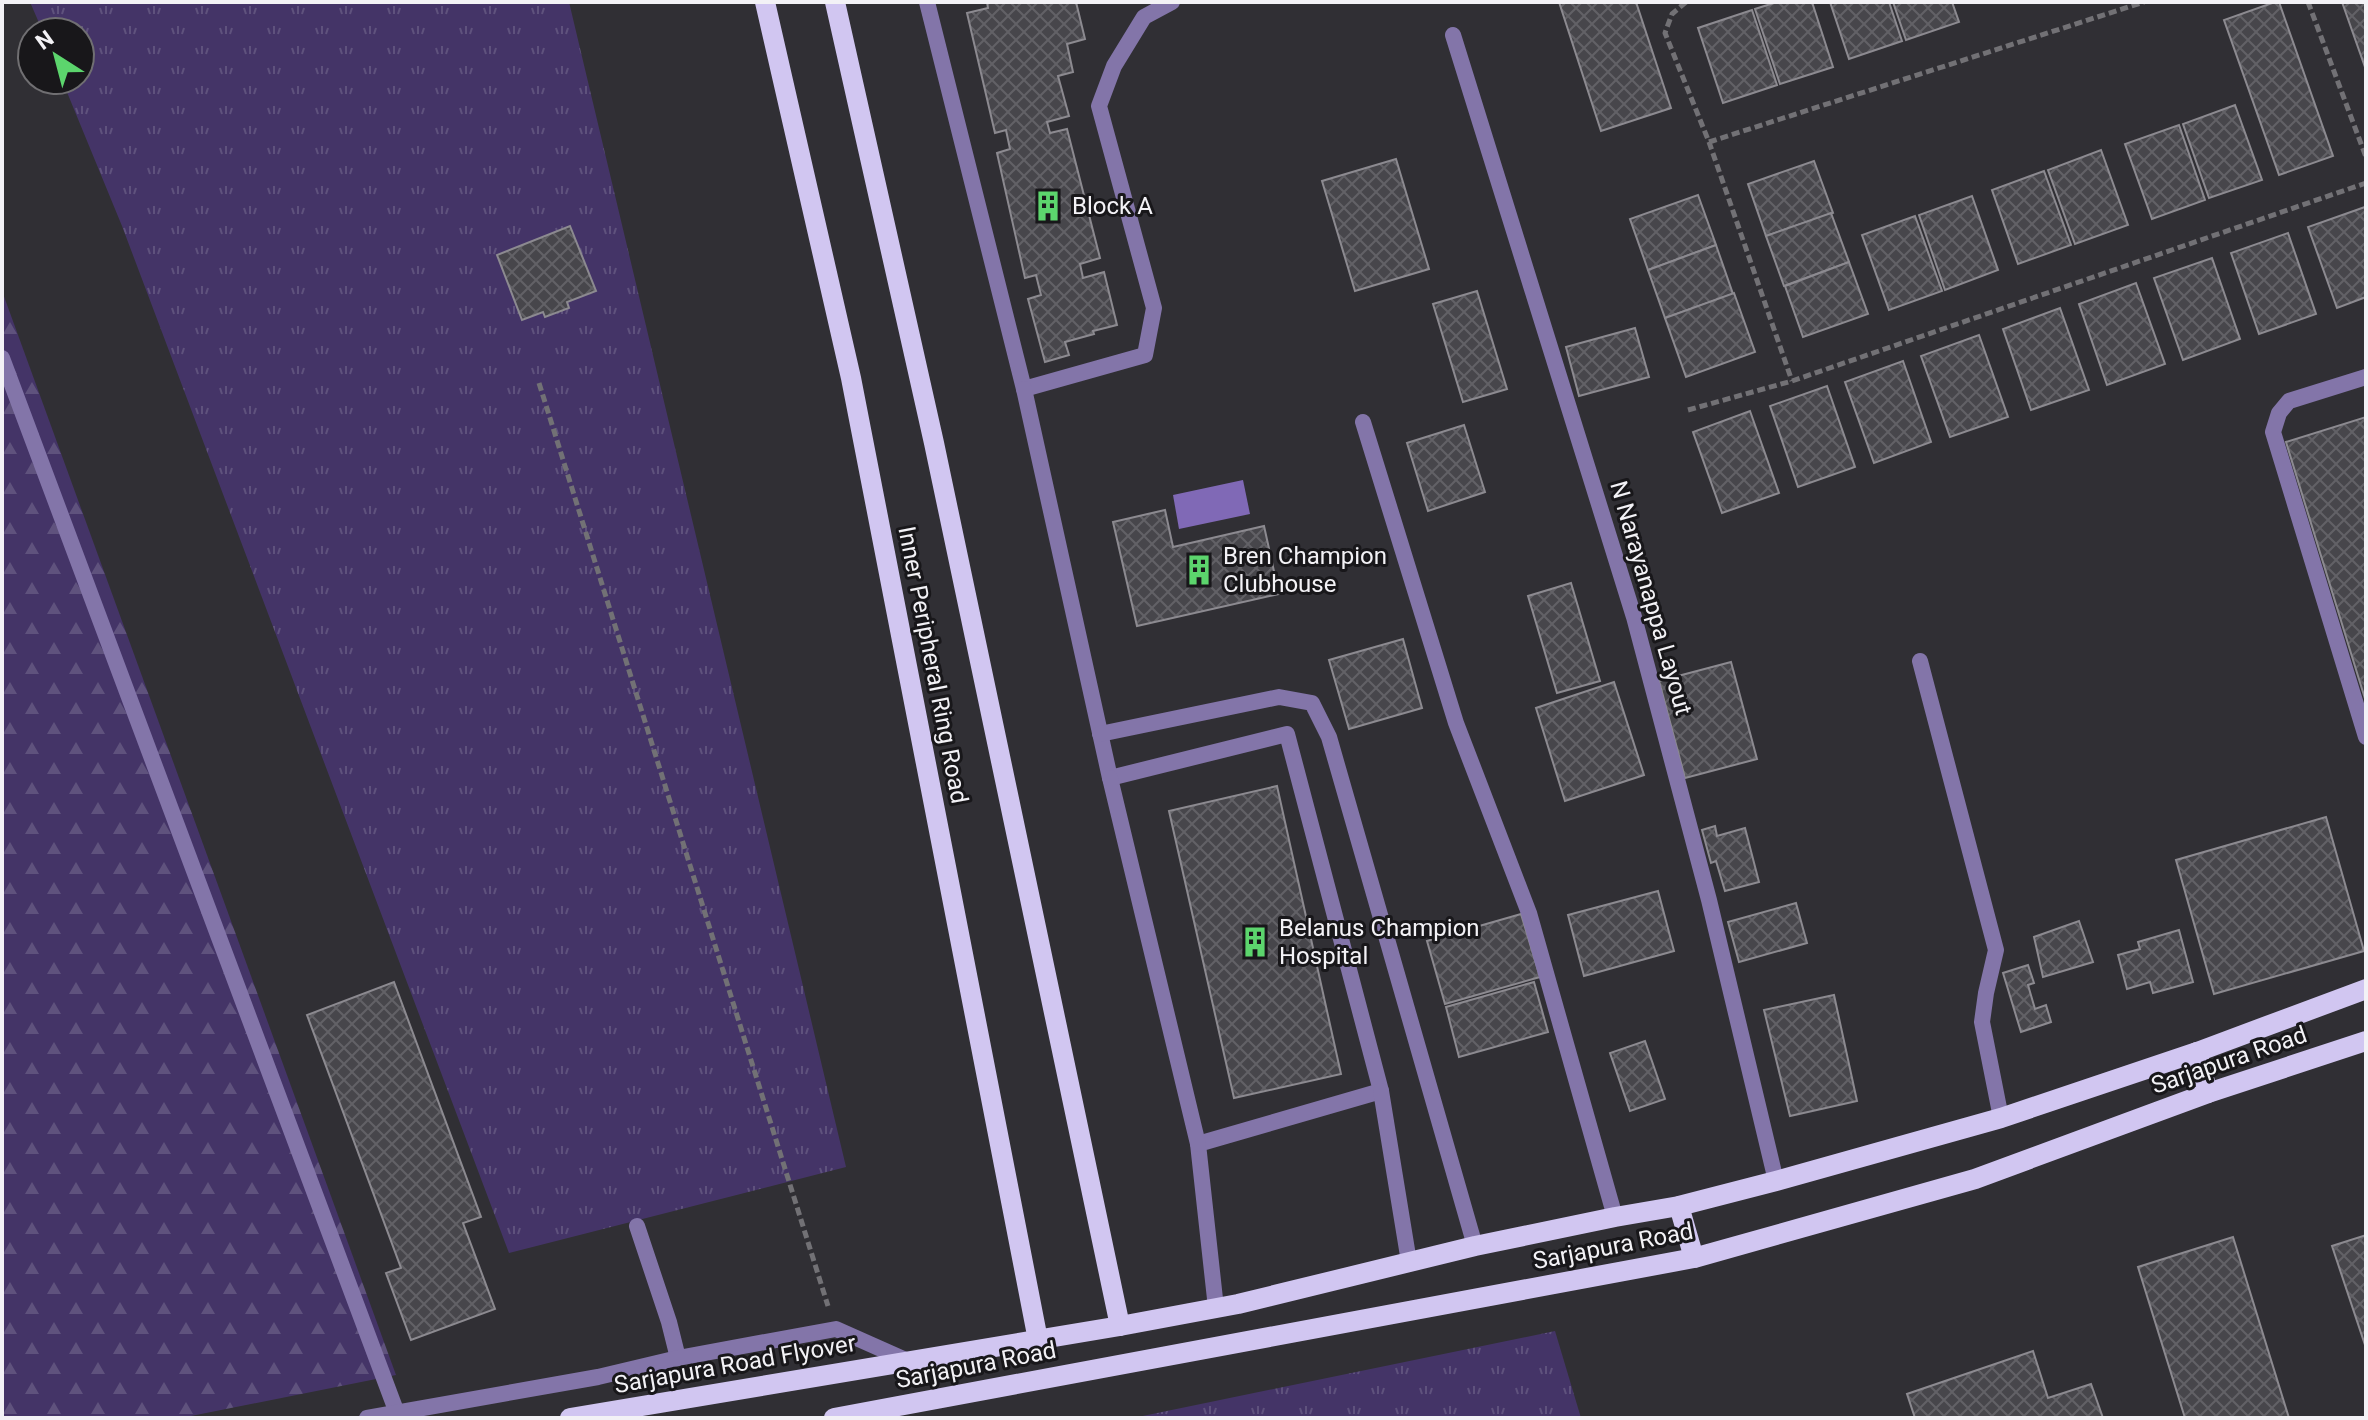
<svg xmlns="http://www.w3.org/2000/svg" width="2368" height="1420" viewBox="0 0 2368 1420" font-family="Roboto,sans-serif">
	<defs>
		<pattern id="grass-tufts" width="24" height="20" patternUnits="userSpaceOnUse" patternTransform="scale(2)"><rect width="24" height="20" fill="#443467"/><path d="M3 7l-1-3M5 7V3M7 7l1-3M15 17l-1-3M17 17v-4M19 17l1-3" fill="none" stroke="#5f527d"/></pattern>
		<pattern id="forest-firs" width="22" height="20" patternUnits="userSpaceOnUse" patternTransform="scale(2)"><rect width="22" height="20" fill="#443467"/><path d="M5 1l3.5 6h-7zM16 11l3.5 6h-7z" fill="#5f527d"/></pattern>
		<pattern id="building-cross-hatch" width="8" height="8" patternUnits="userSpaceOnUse" patternTransform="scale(2)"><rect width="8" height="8" fill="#47464b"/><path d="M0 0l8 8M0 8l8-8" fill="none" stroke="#626166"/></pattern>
	</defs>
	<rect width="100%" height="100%" fill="#302f34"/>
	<g fill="url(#grass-tufts)">
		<polygon points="30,2 569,2 846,1167 509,1253 122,226 62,80 80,80 80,32 43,32"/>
		<polygon points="1555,1331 1581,1418 1133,1418"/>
	</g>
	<polygon fill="url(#forest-firs)" points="2,291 396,1375 181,1418 2,1418"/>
	<polygon fill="#8069b6" points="1243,480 1250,514 1179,529 1173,495"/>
	<g fill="url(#building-cross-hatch)" stroke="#8c8a90" stroke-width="2">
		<polygon points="987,2 1076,2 1085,39 1067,44 1073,72 1058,76 1069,116 1047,122 1050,133 1067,129 1100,258 1080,264 1083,278 1104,272 1117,325 1093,331 1094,334 1065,342 1069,355 1045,362 1028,299 1041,295 1036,275 1025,278 997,153 1010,149 1006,130 995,133 967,13 988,8"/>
		<polygon points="1559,2 1636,2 1671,108 1601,131"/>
		<polygon points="1777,2 1812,2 1833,67 1780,84 1755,9"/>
		<polygon points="1830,2 1889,2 1902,41 1849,59"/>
		<polygon points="1893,2 1952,2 1959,22 1906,40"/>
		<polygon points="2275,2 2279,2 2333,156 2279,175 2224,20"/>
		<polygon points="2342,2 2366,2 2366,70"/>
		<polygon points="1752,10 1777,85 1723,103 1698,28"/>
		<polygon points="2235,105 2262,180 2209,198 2183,124"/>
		<polygon points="2179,125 2205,200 2152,219 2125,144"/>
		<polygon points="2101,150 2128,225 2075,244 2048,170"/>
		<polygon points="1396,159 1429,269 1355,291 1322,181"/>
		<polygon points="1814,161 1833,213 1766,236 1748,184"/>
		<polygon points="2044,171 2071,245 2018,264 1992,190"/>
		<polygon points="1698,195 1716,245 1648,270 1630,219"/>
		<polygon points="1972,196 1998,270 1945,290 1919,215"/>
		<polygon points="2365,207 2366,297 2337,308 2308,227"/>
		<polygon points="1831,213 1849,262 1784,286 1766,236"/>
		<polygon points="1915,216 1942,291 1889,310 1862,235"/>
		<polygon points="570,226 596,291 567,302 569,308 545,317 543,312 522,320 497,255"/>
		<polygon points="2288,233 2316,314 2259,334 2231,253"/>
		<polygon points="1716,245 1733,294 1665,318 1648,270"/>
		<polygon points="2212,258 2240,339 2183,360 2154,278"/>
		<polygon points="1849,262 1868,314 1803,337 1785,286"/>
		<polygon points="2136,283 2165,364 2107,385 2079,304"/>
		<polygon points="1477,291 1507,389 1463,402 1433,304"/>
		<polygon points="1734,293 1755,352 1686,377 1665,318"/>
		<polygon points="2060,308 2089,390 2031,410 2003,329"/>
		<polygon points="1635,328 1649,377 1579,396 1566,347"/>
		<polygon points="1979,335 2008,417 1950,437 1921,356"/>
		<polygon points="1903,361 1931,442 1874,463 1845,382"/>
		<polygon points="1827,386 1855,467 1798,487 1770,406"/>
		<polygon points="1750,411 1779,493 1722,513 1693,432"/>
		<polygon points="2366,417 2366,702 2286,442"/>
		<polygon points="1464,425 1485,492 1428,511 1407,443"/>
		<polygon points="1165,510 1173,547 1264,526 1279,594 1137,626 1113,522"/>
		<polygon points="1571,583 1600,681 1557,693 1528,596"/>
		<polygon points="1403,639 1422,708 1349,729 1329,660"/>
		<polygon points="1731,662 1757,759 1685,778 1659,681"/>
		<polygon points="1614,682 1644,775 1565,801 1536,708"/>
		<polygon points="1277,786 1341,1074 1234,1098 1169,811"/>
		<polygon points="2326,817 2364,951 2214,994 2176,860"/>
		<polygon points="1715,826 1717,836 1745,828 1759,882 1725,891 1716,861 1711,863 1702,830"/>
		<polygon points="1658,891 1674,951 1584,976 1568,915"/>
		<polygon points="1796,903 1807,943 1739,962 1728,922"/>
		<polygon points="1521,914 1540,977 1445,1004 1427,941"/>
		<polygon points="2079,921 2093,962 2043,977 2034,937"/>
		<polygon points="2179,930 2193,982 2153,993 2150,982 2127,989 2118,955 2140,949 2138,942"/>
		<polygon points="2028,965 2034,983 2028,985 2035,1009 2046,1005 2051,1022 2021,1032 2003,973"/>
		<polygon points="394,982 481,1217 463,1223 495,1309 411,1340 386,1273 401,1268 307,1015"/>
		<polygon points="1534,982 1548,1032 1459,1057 1446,1007"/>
		<polygon points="1834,995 1857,1101 1790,1116 1764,1010"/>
		<polygon points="1645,1041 1665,1099 1630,1111 1610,1053"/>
		<polygon points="2366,1235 2366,1348 2332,1246"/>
		<polygon points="2233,1237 2289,1418 2185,1418 2138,1267"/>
		<polygon points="2033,1351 2048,1398 2091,1384 2103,1418 1915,1418 1907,1394"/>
	</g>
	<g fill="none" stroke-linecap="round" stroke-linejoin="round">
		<g stroke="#727175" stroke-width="5" stroke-dasharray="8 4" stroke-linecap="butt">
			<polyline points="1686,2 1672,14 1665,33 1709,142 1792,381"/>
			<polyline points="2308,2 2366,157"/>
			<polyline points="1709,142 2144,2"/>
			<polyline points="539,383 828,1306"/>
			<polyline points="1688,410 1792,381 2366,183"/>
		</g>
		<g stroke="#8375a9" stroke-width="16">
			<polyline points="927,2 1024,389 1145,355 1154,308 1099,106 1114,66 1144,17 1172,2"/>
			<polyline points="2,358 397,1413"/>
			<polyline points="2366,377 2289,401 2279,413 2273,432 2366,737"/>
			<polyline points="1024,389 1110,778 1287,734 1381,1091 1198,1144 1216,1308"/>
			<polyline points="1920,661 1996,950 1986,993 1982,1022 2001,1118"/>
			<polyline points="1100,734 1279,697 1312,703 1329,737 1475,1246"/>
			<polyline points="1110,778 1198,1144"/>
			<polyline points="1381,1091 1409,1262"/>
			<polyline points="637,1226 669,1322 678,1358"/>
		</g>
		<g stroke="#8375a9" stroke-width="16">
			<polyline points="1453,35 1634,617 1709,900 1776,1181"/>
			<polyline points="1363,422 1456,723 1529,913 1615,1217"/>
			<polyline points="367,1418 598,1377 678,1358 836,1329 908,1361"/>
		</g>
		<g stroke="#d1c6f1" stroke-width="20">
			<polyline points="765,2 851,378 1038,1340"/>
			<polyline points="835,2 934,443 1120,1326"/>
			<polyline points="2197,1052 2208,1093"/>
			<polyline points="1679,1206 1694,1258"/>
			<polyline points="570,1418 1120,1326 1238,1304 1475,1246 1615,1217 1679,1206 1776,1181 2001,1118 2197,1052 2366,989"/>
			<polyline points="834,1418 1694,1258 1975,1179 2208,1093 2366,1041"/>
		</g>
	</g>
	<defs>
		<g id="building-bare" transform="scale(2.4)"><path d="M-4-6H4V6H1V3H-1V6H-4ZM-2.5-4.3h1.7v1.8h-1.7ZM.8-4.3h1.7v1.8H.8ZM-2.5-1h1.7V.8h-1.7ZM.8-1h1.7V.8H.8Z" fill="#5cd56d" stroke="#18171a" stroke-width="2.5" paint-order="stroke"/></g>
	</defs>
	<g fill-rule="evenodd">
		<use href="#building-bare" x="1048" y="206"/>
		<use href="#building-bare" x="1199" y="570"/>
		<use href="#building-bare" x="1255" y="942"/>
	</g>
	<g text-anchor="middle" stroke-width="6" stroke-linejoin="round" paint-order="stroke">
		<g font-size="24" fill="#f3f2f6" stroke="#18171a" text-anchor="start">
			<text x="1072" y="214">Block A</text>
			<text x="1223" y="564">Bren Champion<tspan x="1223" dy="28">Clubhouse</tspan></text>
			<text x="1279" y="936">Belanus Champion<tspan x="1279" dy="28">Hospital</tspan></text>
		</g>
		<g font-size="24" fill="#f3f2f6" stroke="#18171a">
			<text transform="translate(1651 598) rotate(74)" y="8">N Narayanappa Layout</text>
			<text transform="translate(933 665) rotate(79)" y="8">Inner Peripheral Ring Road</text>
			<text transform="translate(2229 1060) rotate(-19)" y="8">Sarjapura Road</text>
			<text transform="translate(1613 1246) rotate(-11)" y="8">Sarjapura Road</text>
			<text transform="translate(735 1364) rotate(-10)" y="8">Sarjapura Road Flyover</text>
			<text transform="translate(976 1365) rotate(-11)" y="8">Sarjapura Road</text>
		</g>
	</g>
	<rect width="2368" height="1420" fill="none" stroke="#f3f2f6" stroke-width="8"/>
	<g transform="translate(56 56) rotate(324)"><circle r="38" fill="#18171a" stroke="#706f72" stroke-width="2"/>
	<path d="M0-6L14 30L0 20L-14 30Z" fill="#5cd56d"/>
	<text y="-12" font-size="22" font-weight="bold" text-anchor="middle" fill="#f3f2f6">N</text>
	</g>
</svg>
